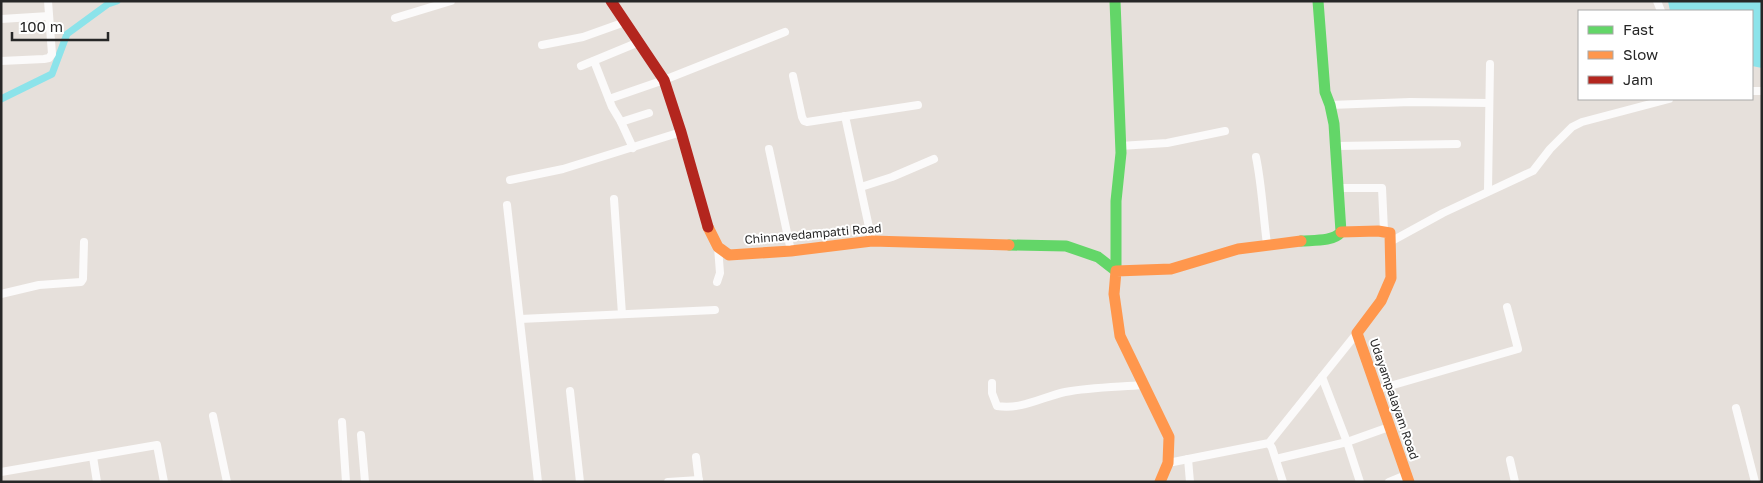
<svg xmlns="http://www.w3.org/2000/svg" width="1763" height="483" viewBox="0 0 1763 483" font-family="'Golos Text',sans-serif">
	<rect width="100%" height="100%" fill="#e6e0db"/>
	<polygon fill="#8ce3ea" points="1668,1 1762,1 1762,68 1752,66 1752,11 1670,11"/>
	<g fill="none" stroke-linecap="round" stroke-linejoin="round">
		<polyline stroke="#8ce3ea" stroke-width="7" points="1,99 52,74 67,34 108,4 117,1"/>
		<g stroke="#fbfafa" stroke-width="8">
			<polyline points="1657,1 1661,11"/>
			<polyline points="395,18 451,1"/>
			<polyline points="1,19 49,16"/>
			<polyline points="542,45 583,37 625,22"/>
			<polyline points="1,61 44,59 49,58 52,54 48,1"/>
			<polyline points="594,61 612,107 621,122 633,148"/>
			<polyline points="581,66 639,42"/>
			<polyline points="793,76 802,117 804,121 807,122 918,105"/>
			<polyline points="1752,91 1762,91"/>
			<polyline points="609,99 664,80 785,32"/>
			<polyline points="1330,105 1410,102 1489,103"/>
			<polyline points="845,116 872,241"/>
			<polyline points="621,122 649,113"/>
			<polyline points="1120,146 1167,143 1225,131"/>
			<polyline points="1337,146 1457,144"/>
			<polyline points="769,149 791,251"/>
			<path d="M1256 157C1262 186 1263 215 1267 244"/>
			<polyline points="510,180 563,169 681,132"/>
			<polyline points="861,187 892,177 934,159"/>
			<polyline points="1338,188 1382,188 1384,231"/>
			<polyline points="1488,190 1490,64"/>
			<polyline points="614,199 622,314"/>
			<polyline points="507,205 538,482"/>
			<polyline points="1390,242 1443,213 1533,171 1550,149 1572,127 1582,122 1669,99"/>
			<polyline points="717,282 720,273 718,247"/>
			<polyline points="1,294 39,285 81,282 83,279 84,242"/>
			<polyline points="520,319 715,310"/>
			<polyline points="1322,377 1347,442 1360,482"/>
			<path d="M992 383V393L997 406C1022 410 1042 397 1065 392 1090 387 1118 387 1143 385"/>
			<polyline points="1376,390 1518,349 1507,307"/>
			<polyline points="570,391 580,482"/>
			<polyline points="1736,408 1755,482"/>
			<polyline points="213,416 227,482"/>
			<polyline points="342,422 346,482"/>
			<polyline points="361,435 365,482"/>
			<polyline points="1269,443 1272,448 1283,482"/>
			<polyline points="93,457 97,482"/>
			<polyline points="696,457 699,482"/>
			<polyline points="1188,459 1190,482"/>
			<polyline points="1276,459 1347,442 1389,427"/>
			<polyline points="1510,460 1515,482"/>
			<polyline points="1168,463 1269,443 1357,333"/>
			<polyline points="1,472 157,445 164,482"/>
			<polyline points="668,482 699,480"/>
			<polyline points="1389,482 1406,475"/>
		</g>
		<g stroke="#63d668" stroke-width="11">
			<polyline points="1115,1 1121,153 1116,201 1116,271"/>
			<path d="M1301 241C1313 240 1333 242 1341 232L1334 124 1330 105 1325 92 1318 1"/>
			<polyline points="1009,245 1066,246 1098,257 1116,271"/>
		</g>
		<g stroke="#ff974d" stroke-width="11">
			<polyline points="708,227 718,247 729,255 791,251 872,241 1009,245"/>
			<polyline points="1341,232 1378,231 1390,233 1391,278 1381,301 1357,333 1409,482"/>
			<polyline points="1160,482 1168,463 1169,437 1120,336 1114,294 1116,271 1171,269 1238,249 1301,241"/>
		</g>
		<polyline stroke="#b3261e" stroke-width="11" points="611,1 664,80 681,132 708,227"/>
	</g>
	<g text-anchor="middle" stroke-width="4" stroke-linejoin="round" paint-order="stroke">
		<g font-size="12" fill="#272727" stroke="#fff">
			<text transform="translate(813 234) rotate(-5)" y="4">Chinnavedampatti Road</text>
			<text transform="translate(1394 399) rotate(71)" y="4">Udayampalayam Road</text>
		</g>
	</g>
	<rect width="1763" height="483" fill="none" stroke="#272727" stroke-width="5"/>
	<rect x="1578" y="10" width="175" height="90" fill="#ffffff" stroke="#a9a9a9"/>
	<rect x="1588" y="26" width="25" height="8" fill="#63d668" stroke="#a9a9a9"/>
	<text x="1623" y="35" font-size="15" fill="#272727">Fast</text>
	<rect x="1588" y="51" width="25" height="8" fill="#ff974d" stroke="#a9a9a9"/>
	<text x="1623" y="60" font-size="15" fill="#272727">Slow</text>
	<rect x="1588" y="76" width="25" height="8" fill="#b3261e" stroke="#a9a9a9"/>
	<text x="1623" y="85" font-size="15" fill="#272727">Jam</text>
	<path d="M12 32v8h96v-8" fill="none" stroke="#272727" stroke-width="2.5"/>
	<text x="20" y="32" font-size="15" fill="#272727" stroke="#ffffff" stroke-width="4" paint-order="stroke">100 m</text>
</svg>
